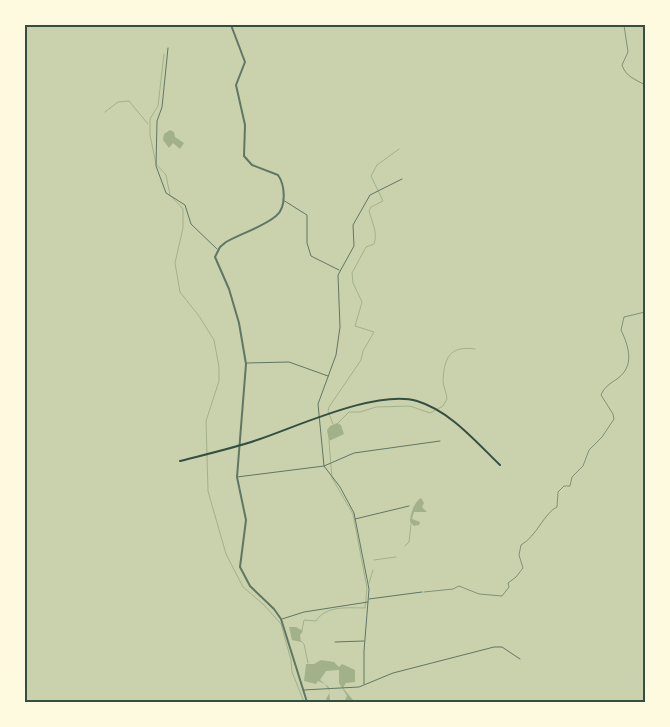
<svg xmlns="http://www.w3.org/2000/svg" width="670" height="727" viewBox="0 0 670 727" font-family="Figtree,sans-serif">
	<rect width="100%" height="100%" fill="#e9edc9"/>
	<rect fill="#cad2ad" x="25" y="25" width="620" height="677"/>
	<g fill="#a3b18a" fill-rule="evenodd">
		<polygon points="170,130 174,132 175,137 184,143 180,149 173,143 169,148 163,140 164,134"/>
		<polygon points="337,423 341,425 344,434 329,441 327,430 330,426"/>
		<path d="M421 498 424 503 422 507 427 512H414L412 519 420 522 419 525 414 526 410 522C410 515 414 502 421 498Z"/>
		<polygon points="289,627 296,627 303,631 300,635 301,642 292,640"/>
		<path d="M321 660 334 662 339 667 342 664 355 670V682L346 683 343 688 353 700 361 702H328L326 699 330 692 325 684 318 681 316 684 304 681 306 664H314ZM339 670V683L347 696 345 700H330L329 687 320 680 326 671Z"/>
	</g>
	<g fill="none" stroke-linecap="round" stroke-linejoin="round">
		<g stroke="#a3b18a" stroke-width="1">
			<polyline points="164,54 158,106 150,119 150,135 156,164 166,175 170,195 183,209 183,228 175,263 180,292 199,316 214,340 219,367 219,381 206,421 208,491 226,554 243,587 264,605 281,624 291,660 292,672 304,702"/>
			<polyline points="105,112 118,102 129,101 148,124"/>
			<path d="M333 424 328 411 329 407 361 360 363 351 374 332 355 326 362 302 353 283 352 273 366 247 374 244C378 233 372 222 369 211L371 207 383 201 371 176 377 165 399 149"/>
			<path d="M337 424 349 412H360L376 407 410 406 430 413 443 406 447 399C447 393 443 387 443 381 444 359 449 345 475 349"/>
			<polyline points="405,546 409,542 411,524"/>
			<polyline points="374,560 396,557"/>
			<polyline points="369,583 373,570"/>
			<path d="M302 630 304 620 316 621C326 605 349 608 365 608L367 588 353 514 332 478 329 441"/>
			<polyline points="300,640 304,644 308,663"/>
		</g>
		<g stroke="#344e41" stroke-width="0.5">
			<path d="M624 25 628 52 622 65C626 77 635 79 645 85"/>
			<path d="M424 592 453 589 459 586 479 594 502 596 509 587 508 583 516 577 523 568 519 555 521 545C537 536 544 513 557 507L558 492 564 486H570L572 477 583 466 589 450 602 437 614 419 613 414 601 395C604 387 611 383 617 379 635 366 629 347 621 330L624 317 645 312"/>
		</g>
		<g stroke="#617663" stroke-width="1">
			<polyline points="168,48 162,107 157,121 156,166 166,193 185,205 191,224 217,249"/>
			<polyline points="283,200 307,215 307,243 311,256 339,270"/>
			<polyline points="247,363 289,362 328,376"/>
			<polyline points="237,477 324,466 354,453 440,441"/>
			<polyline points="355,519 409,506"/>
			<polyline points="369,599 422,592"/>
			<polyline points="282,619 304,612 368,602"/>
			<polyline points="335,642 364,641"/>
			<polyline points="364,684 364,651 369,589 354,513 340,487 324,466 318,404 336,355 340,327 338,275 354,246 353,225 370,195 402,179"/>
			<polyline points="303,690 359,687 393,673 494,647 502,647 520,659"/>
		</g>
		<path stroke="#617663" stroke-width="2" d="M231 25 245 62 236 85 245 125 244 156 252 165 278 175C285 185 287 207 276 216 263 227 242 233 226 242L220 247 215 257 229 289 239 323 246 364 237 477 246 520 240 567 250 586 274 609 281 619 307 702"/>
		<path stroke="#344e41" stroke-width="2" d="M180 461C207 454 234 448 260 439 298 426 378 389 417 401 450 411 475 441 500 465"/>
	</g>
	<rect width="670" height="727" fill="none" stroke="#fefae0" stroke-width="52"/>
	<rect x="26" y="26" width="618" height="675" fill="none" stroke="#344e41" stroke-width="2"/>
</svg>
